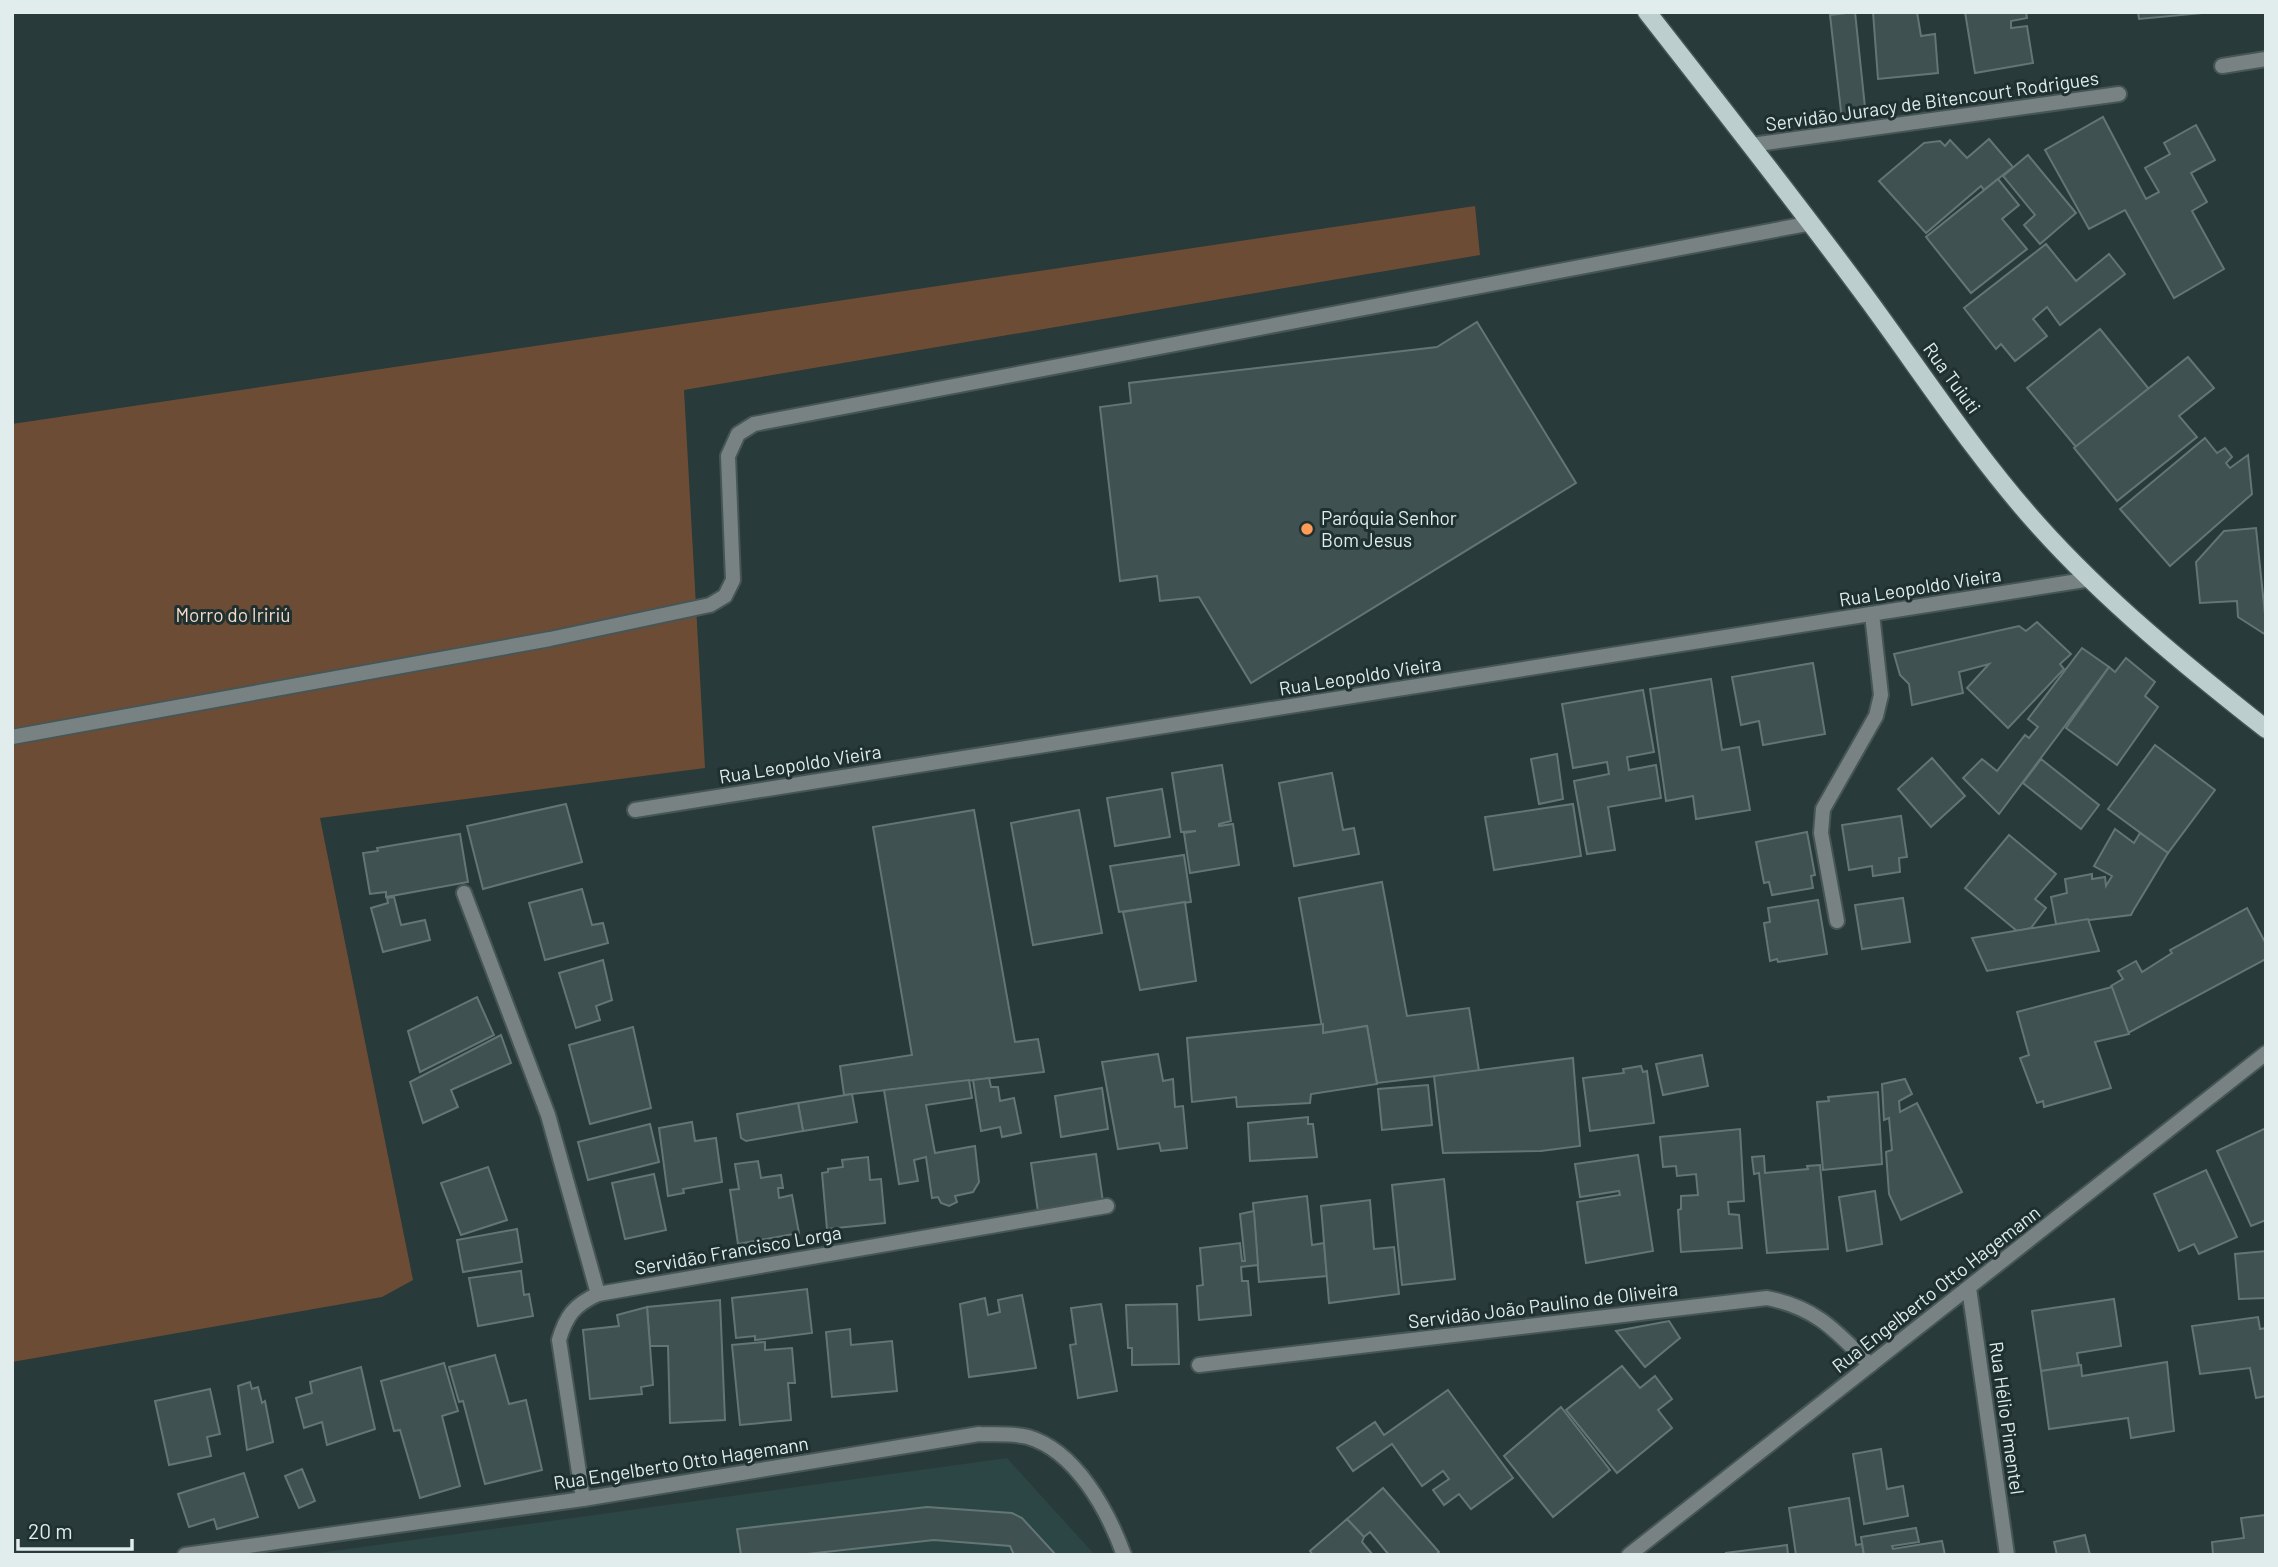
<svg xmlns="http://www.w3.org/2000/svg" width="2278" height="1567" viewBox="0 0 2278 1567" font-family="Barlow,sans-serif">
	<rect width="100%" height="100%" fill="#283a39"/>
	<polygon fill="#2b4645" points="1007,1458 1095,1555 304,1555"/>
	<polygon fill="#6d4c36" points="1475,206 1480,255 684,390 705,768 320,818 413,1280 382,1297 12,1362 12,424"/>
	<g fill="#3f5150" stroke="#637675" stroke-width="2">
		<polygon points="1855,12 1866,117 1842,120 1830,15"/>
		<polygon points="1873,12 1917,12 1921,36 1935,34 1938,73 1878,79"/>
		<polygon points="1965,12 2026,12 2027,18 2011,21 2011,28 2027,26 2033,63 1975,73"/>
		<polygon points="2138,12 2202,12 2203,13 2139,19"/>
		<polygon points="2103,117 2146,199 2159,192 2145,168 2170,154 2164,143 2196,125 2215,160 2191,173 2207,202 2192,211 2224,269 2174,298 2125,210 2089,229 2045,150"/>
		<polygon points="1989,139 2013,167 1984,190 1981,186 1926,233 1879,181 1924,143 1940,141 1945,146 1950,140 1967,158"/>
		<polygon points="2028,155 2076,213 2040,244 2024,225 2035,215 2003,176"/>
		<polygon points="1998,179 2019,205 2002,219 2027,249 1971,293 1926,237"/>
		<polygon points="2046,244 2076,281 2109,254 2125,274 2060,325 2047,307 2033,319 2047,336 2015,361 2001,344 1996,349 1964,308"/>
		<polygon points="1477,322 1576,483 1251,683 1199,597 1160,601 1157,576 1120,581 1100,407 1131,403 1129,383 1437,347"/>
		<polygon points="2100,329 2149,389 2076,447 2027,388"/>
		<polygon points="2188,357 2214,388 2179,416 2197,437 2117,501 2074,448"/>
		<polygon points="2205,438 2217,453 2225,448 2232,457 2226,463 2230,468 2248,455 2252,494 2170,566 2120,509"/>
		<polygon points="2256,528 2266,624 2266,635 2238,617 2237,601 2200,603 2196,562 2224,531"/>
		<polygon points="2037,622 2071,654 2060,664 2064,669 2008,728 1967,688 1989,664 1959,672 1963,693 1912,705 1909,684 1900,675 1894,654 2019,626 2026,631"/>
		<polygon points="2082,648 2109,667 1999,814 1963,778 1982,759 1997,771 2025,735 2029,738 2038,727 2028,719"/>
		<polygon points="2126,658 2155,682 2145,696 2158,707 2117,765 2066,728 2109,667 2115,672"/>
		<polygon points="1813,663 1825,734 1763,745 1759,721 1741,725 1732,677"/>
		<polygon points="1711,679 1722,750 1739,747 1750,810 1696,819 1693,796 1666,801 1650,689"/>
		<polygon points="1643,690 1654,752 1627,757 1629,770 1656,765 1661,798 1608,807 1615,850 1587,854 1574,781 1609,774 1607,762 1573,768 1562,704"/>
		<polygon points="2155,745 2215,790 2168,853 2108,809"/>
		<polygon points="1557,754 1563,799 1539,804 1531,759"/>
		<polygon points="1932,758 1965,796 1931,827 1898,789"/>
		<polygon points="2041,759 2099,805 2081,829 2023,783"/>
		<polygon points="1222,765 1231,821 1219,824 1219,826 1233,824 1239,865 1190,873 1184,833 1196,831 1181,832 1172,773"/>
		<polygon points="1332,773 1343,830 1354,828 1359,854 1294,866 1279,783"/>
		<polygon points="1162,789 1170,837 1115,846 1107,798"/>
		<polygon points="566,804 582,862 483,889 467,826"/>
		<polygon points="1573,804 1581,856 1494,870 1485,817"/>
		<polygon points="974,810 1015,1042 1038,1039 1044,1072 844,1095 840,1066 912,1055 873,827"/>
		<polygon points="1079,810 1102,933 1033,945 1011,823"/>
		<polygon points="1901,816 1907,857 1899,858 1900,872 1873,876 1872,866 1849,870 1842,825"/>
		<polygon points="2115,829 2134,843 2140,833 2168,853 2133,911 2131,915 2056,924 2051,897 2067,893 2065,879 2092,874 2092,879 2105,877 2106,886 2112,876 2094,866"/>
		<polygon points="1807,832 1815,875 1811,876 1813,888 1772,895 1769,882 1764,883 1756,842"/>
		<polygon points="460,834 468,882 386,897 386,892 370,894 363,853 378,851 377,848"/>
		<polygon points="2009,835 2056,874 2035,899 2046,908 2031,928 2017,931 1965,888"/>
		<polygon points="1184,855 1191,902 1119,912 1110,866"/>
		<polygon points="1382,882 1407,1016 1469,1008 1479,1071 1377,1083 1367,1026 1323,1033 1299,898"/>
		<polygon points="582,889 592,925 603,923 608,943 545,960 529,903"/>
		<polygon points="394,897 401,925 425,920 430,940 383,952 371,908 388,903 387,898"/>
		<polygon points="1903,898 1910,942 1862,949 1855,905"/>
		<polygon points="1818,900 1827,954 1778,962 1777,959 1770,961 1764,923 1770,922 1768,908"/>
		<polygon points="1185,902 1196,981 1140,990 1123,912"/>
		<polygon points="2247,908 2266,944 2266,959 2128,1033 2111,986 2123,979 2118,971 2136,961 2142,972 2172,953 2170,950"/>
		<polygon points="2088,919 2099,951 1987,971 1972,938"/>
		<polygon points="603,960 612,1000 596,1006 600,1020 576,1028 559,973"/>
		<polygon points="2112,987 2129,1034 2095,1042 2111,1088 2044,1107 2043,1101 2037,1103 2020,1058 2029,1055 2017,1012"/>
		<polygon points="477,997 494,1035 420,1072 408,1031"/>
		<polygon points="1323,1024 1323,1033 1367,1026 1377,1084 1311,1094 1310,1103 1237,1107 1236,1097 1192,1102 1187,1038"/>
		<polygon points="633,1027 651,1108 590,1124 569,1045"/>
		<polygon points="501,1035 511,1063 451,1090 458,1107 423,1123 410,1082"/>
		<polygon points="1158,1054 1163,1081 1173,1079 1175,1107 1183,1106 1187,1148 1161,1151 1159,1143 1118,1149 1102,1062"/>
		<polygon points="1702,1055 1708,1086 1663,1095 1656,1064"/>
		<polygon points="1573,1058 1580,1146 1541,1151 1443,1153 1434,1076"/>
		<polygon points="1641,1066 1643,1072 1647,1071 1654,1123 1590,1131 1583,1078 1624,1073 1623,1069"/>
		<polygon points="989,1078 991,1087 998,1087 1000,1101 1014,1098 1021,1133 1002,1137 1000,1127 981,1131 973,1080"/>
		<polygon points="1905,1079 1912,1094 1899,1101 1900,1112 1917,1103 1962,1192 1901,1220 1889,1194 1886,1152 1892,1150 1889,1118 1884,1120 1882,1084"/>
		<polygon points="969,1080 972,1098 926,1105 935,1153 975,1146 979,1182 973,1192 955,1196 957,1202 949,1206 941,1203 938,1197 932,1198 926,1157 914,1160 918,1181 899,1184 884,1090"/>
		<polygon points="1428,1085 1432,1125 1382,1130 1378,1089"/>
		<polygon points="1102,1088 1108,1129 1061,1137 1055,1096"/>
		<polygon points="1878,1092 1882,1164 1823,1170 1817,1102 1829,1101 1828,1097"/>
		<polygon points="852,1094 857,1122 803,1131 798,1103"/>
		<polygon points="798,1103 803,1131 746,1141 741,1138 737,1114"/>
		<polygon points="1308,1117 1308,1124 1313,1124 1317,1157 1250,1161 1248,1123"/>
		<polygon points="692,1122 695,1141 716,1138 722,1182 683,1189 684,1193 668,1196 659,1128"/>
		<polygon points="650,1124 659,1162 588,1180 578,1142"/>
		<polygon points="2266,1128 2266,1220 2251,1226 2217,1151"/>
		<polygon points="1740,1129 1744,1201 1728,1202 1729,1214 1739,1215 1742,1248 1681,1252 1678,1210 1681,1209 1681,1196 1698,1195 1696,1174 1677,1176 1676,1166 1663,1167 1660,1137"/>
		<polygon points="1096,1154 1103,1202 1038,1212 1031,1163"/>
		<polygon points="1638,1155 1653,1251 1586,1263 1577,1202 1620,1195 1619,1191 1580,1197 1575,1164"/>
		<polygon points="1764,1156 1765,1173 1808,1169 1807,1166 1820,1165 1828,1249 1767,1253 1759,1173 1754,1174 1752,1157"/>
		<polygon points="868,1157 870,1180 881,1179 885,1223 827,1229 822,1173 828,1172 828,1169 843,1167 842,1160"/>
		<polygon points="758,1161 761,1178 781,1175 783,1188 778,1188 779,1198 792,1195 799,1233 738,1244 730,1190 739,1189 735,1164"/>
		<polygon points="488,1167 507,1220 461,1235 441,1183"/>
		<polygon points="2206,1170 2237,1237 2199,1254 2194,1244 2179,1251 2154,1194"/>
		<polygon points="654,1174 666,1230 625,1239 612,1183"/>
		<polygon points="1444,1179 1455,1279 1402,1285 1392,1185"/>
		<polygon points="1875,1191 1882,1244 1847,1251 1839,1197"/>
		<polygon points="1307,1196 1312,1245 1324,1243 1327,1276 1259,1282 1253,1203"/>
		<polygon points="1370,1200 1374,1249 1394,1247 1399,1294 1329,1303 1321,1206"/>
		<polygon points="1254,1211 1258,1265 1241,1267 1242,1281 1248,1281 1251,1315 1199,1320 1197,1286 1203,1285 1200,1248 1240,1243 1242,1261 1245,1261 1240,1214"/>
		<polygon points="517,1229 522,1262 463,1272 457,1240"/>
		<polygon points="2266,1251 2266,1298 2239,1299 2235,1254"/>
		<polygon points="521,1271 524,1295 529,1294 533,1316 478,1326 469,1278"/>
		<polygon points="807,1289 812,1333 755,1340 755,1336 736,1338 732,1298"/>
		<polygon points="1022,1295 1036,1368 969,1377 960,1304 985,1298 988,1315 1000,1312 998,1300"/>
		<polygon points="2114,1299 2121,1346 2077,1353 2079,1365 2041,1371 2032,1311"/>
		<polygon points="720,1300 725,1420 670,1423 668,1346 650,1346 647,1307"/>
		<polygon points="1101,1304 1117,1391 1078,1398 1070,1345 1076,1344 1071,1308"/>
		<polygon points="1177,1304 1179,1364 1132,1365 1132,1348 1128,1348 1126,1305"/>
		<polygon points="647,1307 653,1385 641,1387 642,1394 590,1399 583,1330 619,1326 617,1315"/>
		<polygon points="2258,1317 2260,1329 2266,1328 2266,1396 2256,1398 2250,1368 2200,1374 2192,1326"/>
		<polygon points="1669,1321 1680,1338 1645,1367 1616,1331"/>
		<polygon points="850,1329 851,1345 892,1341 897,1391 832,1397 826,1332"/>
		<polygon points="765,1342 765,1350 792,1348 795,1383 788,1383 791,1420 740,1425 732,1345"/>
		<polygon points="495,1355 509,1404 526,1400 542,1470 485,1484 463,1401 459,1402 449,1367"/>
		<polygon points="2167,1362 2174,1431 2131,1438 2128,1418 2049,1429 2041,1371 2081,1365 2082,1376"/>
		<polygon points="444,1363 458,1411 442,1416 460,1486 420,1498 400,1430 394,1431 381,1381"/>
		<polygon points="1622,1366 1640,1388 1655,1376 1672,1399 1658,1410 1672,1428 1617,1473 1566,1410"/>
		<polygon points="361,1367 375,1429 327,1445 322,1422 304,1428 296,1398 312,1393 310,1382"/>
		<polygon points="250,1382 252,1389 258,1387 262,1403 265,1401 273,1442 247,1450 238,1386"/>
		<polygon points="210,1389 220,1434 207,1437 211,1456 169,1465 155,1401"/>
		<polygon points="1448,1390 1513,1478 1471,1509 1459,1494 1444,1505 1433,1490 1449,1479 1443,1471 1422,1486 1392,1444 1353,1471 1337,1448 1375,1422 1384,1435"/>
		<polygon points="1561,1407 1610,1470 1553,1517 1504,1456"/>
		<polygon points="1881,1449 1887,1489 1903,1486 1908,1516 1864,1524 1853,1454"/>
		<polygon points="302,1469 315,1501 299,1508 285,1476"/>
		<polygon points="244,1473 258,1517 217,1529 214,1519 189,1527 178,1494"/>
		<polygon points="1383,1488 1439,1552 1436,1555 1389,1555 1370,1532 1364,1537 1347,1519"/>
		<polygon points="1849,1498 1856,1545 1862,1544 1864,1555 1796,1555 1789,1508"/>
		<polygon points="927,1507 1012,1513 1022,1518 1056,1555 1014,1555 1010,1546 934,1540 798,1555 741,1555 737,1529"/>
		<polygon points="2266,1515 2266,1555 2213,1555 2212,1542 2244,1538 2241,1518"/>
		<polygon points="1347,1519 1364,1537 1362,1542 1373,1555 1313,1555 1310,1551"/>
		<polygon points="1916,1528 1919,1542 1892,1546 1893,1549 1942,1541 1945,1555 1864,1555 1861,1537"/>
		<polygon points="2085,1535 2090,1555 2057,1555 2054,1542"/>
		<polygon points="1787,1545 1788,1555 1726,1555 1726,1553"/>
	</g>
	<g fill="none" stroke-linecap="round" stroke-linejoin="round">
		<g stroke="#465656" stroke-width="18">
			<polyline id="lane" points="12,737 550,639 710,605 725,596 733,580 728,456 738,434 754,424 1812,223"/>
		</g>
		<g stroke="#465656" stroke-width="18">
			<g id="street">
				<polyline points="2222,66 2266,59"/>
				<polyline points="1751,145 2119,94"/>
				<polyline points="635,810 2091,579"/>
				<polyline points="464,893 548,1115 598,1294"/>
				<polyline points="1837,921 1821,833 1823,809 1876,716 1881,695 1872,614"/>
				<polyline points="1969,1288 2007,1555"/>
				<path d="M1199 1365 1767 1298C1817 1308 1836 1331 1870 1365"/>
				<path d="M583 1499 559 1340C566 1316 574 1305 598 1294L1107 1206"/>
				<path d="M185 1555 583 1499 979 1434C994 1435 1013 1433 1028 1437 1076 1451 1108 1511 1124 1555"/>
				<polyline points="1629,1555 2266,1053"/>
			</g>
		</g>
		<g stroke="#465656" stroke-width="21">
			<path id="primary" d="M1647 12C1722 108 1797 203 1869 301 1924 376 1976 456 2038 525 2106 601 2186 666 2266 729"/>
		</g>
		<use href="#lane" stroke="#798282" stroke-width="14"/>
		<use href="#street" stroke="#798282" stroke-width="14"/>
		<use href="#primary" stroke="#bccecd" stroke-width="18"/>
	</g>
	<circle fill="#fe9c57" stroke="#1e302f" stroke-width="2.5" cx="1307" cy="529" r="7"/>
	<g text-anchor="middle" stroke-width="6" stroke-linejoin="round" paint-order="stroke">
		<g font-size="19" fill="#e1ecec" stroke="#1e302f">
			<text transform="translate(1932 101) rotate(-8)" y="7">Servidão Juracy de Bitencourt Rodrigues</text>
			<text transform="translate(1952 378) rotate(54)" y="7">Rua Tuiuti</text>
			<text transform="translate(1920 587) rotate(-9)" y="7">Rua Leopoldo Vieira</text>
			<text transform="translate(1360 676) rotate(-9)" y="7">Rua Leopoldo Vieira</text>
			<text transform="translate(800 764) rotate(-9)" y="7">Rua Leopoldo Vieira</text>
			<text transform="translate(738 1250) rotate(-10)" y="7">Servidão Francisco Lorga</text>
			<text transform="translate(1936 1289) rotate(-38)" y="7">Rua Engelberto Otto Hagemann</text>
			<text transform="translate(1543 1305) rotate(-7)" y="7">Servidão João Paulino de Oliveira</text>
			<text transform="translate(2007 1418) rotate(82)" y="7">Rua Hélio Pimentel</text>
			<text transform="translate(681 1463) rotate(-9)" y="7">Rua Engelberto Otto Hagemann</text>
		</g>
		<g font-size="19" fill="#e1ecec" stroke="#1e302f" text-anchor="start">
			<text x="1321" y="525">Paróquia Senhor<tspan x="1321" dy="22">Bom Jesus</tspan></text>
		</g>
		<g font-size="19" fill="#f7dac8" stroke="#1e302f">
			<text x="233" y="622">Morro do Iririú</text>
		</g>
	</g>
	<rect width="2278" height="1567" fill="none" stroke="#e1ecec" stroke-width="28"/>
	<path d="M18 1539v10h114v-10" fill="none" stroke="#e1ecec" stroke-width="3.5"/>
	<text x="28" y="1539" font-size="21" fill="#e1ecec" stroke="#1e302f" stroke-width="5" paint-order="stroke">20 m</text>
</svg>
